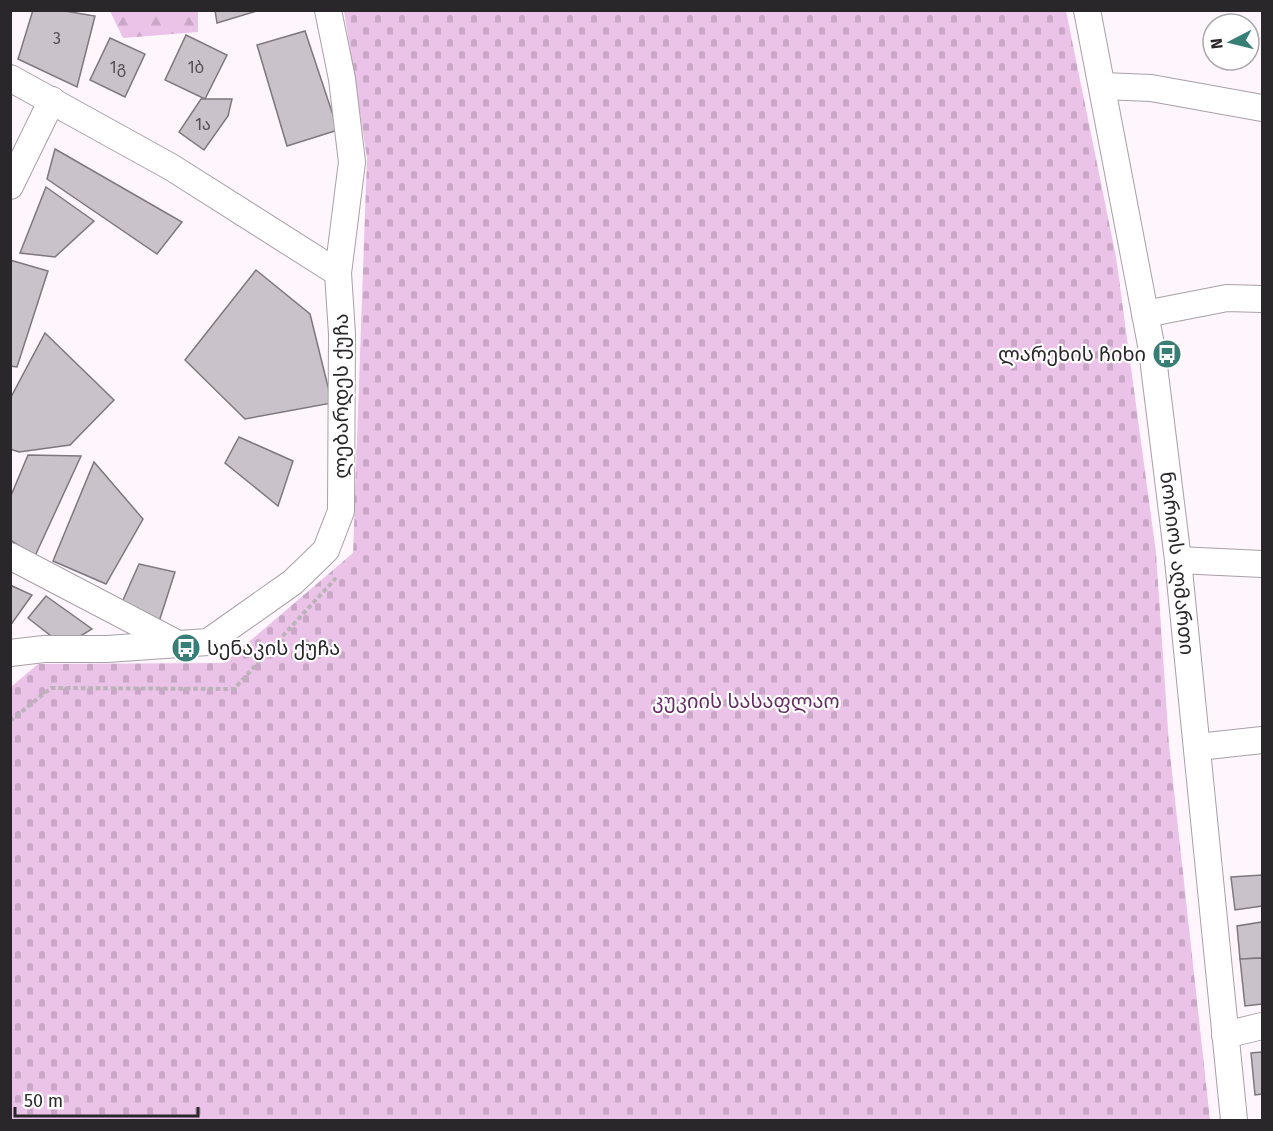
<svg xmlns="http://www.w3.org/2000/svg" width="1273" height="1131" viewBox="0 0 1273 1131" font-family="'Fira Sans','Noto Sans Georgian',sans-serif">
	<defs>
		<pattern id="forest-firs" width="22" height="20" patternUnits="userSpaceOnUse" patternTransform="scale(1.5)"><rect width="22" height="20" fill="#ebc2e8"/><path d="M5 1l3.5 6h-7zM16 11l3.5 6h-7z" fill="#caa7c7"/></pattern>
		<pattern id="cemetery-stones" width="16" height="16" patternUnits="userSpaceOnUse" patternTransform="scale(1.5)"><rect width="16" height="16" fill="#ebc2e8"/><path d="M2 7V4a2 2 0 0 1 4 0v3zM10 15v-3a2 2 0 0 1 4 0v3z" fill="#caa7c7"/></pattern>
	</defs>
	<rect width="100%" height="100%" fill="#fef5fd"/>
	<polygon fill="url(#forest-firs)" points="110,11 198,11 198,32 123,38"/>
	<polygon fill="url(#cemetery-stones)" points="344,11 1066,11 1116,257 1156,553 1169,745 1210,1120 11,1120 11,687 38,664 224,663 353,553 367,158"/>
	<g fill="#cac2ca" stroke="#7f777e" stroke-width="1.5">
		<polygon points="33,10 59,10 95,16 77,87 18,59"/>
		<polygon points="215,10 260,10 217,23"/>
		<polygon points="305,31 338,130 287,146 257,45"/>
		<polygon points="186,35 227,55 205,99 165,80"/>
		<polygon points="110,38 145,54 125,97 90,80"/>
		<polygon points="201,99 232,99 228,116 204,150 179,132"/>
		<polygon points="55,149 182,222 157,254 47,179"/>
		<polygon points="46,187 94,221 55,257 20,253"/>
		<polygon points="10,260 48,271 17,367 10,366"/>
		<polygon points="256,270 310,314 332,403 245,419 185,360"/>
		<polygon points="45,333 114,400 70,445 19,452 10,449 10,399"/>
		<polygon points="239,437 293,461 278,506 225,463"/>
		<polygon points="28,455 81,456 35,556 10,540 10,498"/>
		<polygon points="94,462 143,519 106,584 53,561"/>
		<polygon points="139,564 175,572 156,631 119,609"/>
		<polygon points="10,585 32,595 10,626"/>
		<polygon points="46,596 92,629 64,646 28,618"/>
		<polygon points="1262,875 1262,906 1235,910 1231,877"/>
		<polygon points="1262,922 1262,958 1240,959 1237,926"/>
		<polygon points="1262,958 1262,1004 1245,1006 1240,959"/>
		<polygon points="1262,1052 1262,1094 1255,1095 1251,1053"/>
	</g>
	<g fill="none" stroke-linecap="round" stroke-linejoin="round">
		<g stroke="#a8a0a7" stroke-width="28">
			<g id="minor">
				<path id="s1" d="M1087 10 1152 350 1178 560 1234 1120"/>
				<polyline points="10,78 171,167 338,273"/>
				<polyline points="1103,86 1151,88 1262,108"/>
				<polyline points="10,186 52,100"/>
				<polyline points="1145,314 1227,298 1262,299"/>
				<polyline points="10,556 178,644"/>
				<polyline points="1178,560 1262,564"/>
				<polyline points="10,653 44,649 107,649 208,642 293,582 326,550 341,511 342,334 338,273 352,162 342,79 328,10"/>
				<polyline points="1198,747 1262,740"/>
				<polyline points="1225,1035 1262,1026"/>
			</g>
		</g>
		<polyline stroke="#bab3b9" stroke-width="4" stroke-dasharray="4.5 3" stroke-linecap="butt" points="10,721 51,688 234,689 336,578"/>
		<use href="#minor" stroke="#fff" stroke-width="26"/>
	</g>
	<defs>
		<g id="bus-disc" transform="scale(1.5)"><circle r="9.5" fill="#377e77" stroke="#fff"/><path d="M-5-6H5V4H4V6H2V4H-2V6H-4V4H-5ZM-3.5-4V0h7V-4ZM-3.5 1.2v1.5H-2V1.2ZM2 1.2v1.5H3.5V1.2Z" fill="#fff"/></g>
	</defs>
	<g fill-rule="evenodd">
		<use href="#bus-disc" x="1167" y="354"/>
		<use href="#bus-disc" x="186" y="648"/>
	</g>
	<g text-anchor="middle" stroke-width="4.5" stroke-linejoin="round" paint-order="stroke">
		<g font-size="16" fill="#524e52">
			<text x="57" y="44">3</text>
			<text x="118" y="73">1გ</text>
			<text x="196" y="73">1ბ</text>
			<text x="203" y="130">1ა</text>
		</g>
		<g font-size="20" fill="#2a272a" stroke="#fff" text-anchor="end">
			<text x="1146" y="361">ლარეხის ჩიხი</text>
			<text x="207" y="655" text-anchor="start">სენაკის ქუჩა</text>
		</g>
		<g font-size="20" fill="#2a272a" stroke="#fff">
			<text transform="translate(341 396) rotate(-90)" y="7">ლებარდეს ქუჩა</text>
			<text dy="7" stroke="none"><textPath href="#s1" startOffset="561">ნორიოს აღმართი</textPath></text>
		</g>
		<g font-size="20" fill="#662c64" stroke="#fff">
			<text x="746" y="708">კუკიის სასაფლაო</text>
		</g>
	</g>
	<rect width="1273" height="1131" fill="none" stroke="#2a272a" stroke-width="24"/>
	<g transform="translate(1231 42) rotate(263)"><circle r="28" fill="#ffffff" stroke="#aaa9aa" stroke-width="1.5"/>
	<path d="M0-4.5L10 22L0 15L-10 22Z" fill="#377e77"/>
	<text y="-9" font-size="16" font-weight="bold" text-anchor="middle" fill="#2a272a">N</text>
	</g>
	<path d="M15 1107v9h183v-9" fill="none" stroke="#2a272a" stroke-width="3"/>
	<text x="24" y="1107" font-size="18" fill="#2a272a" stroke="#ffffff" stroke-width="4.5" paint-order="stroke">50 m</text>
</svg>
